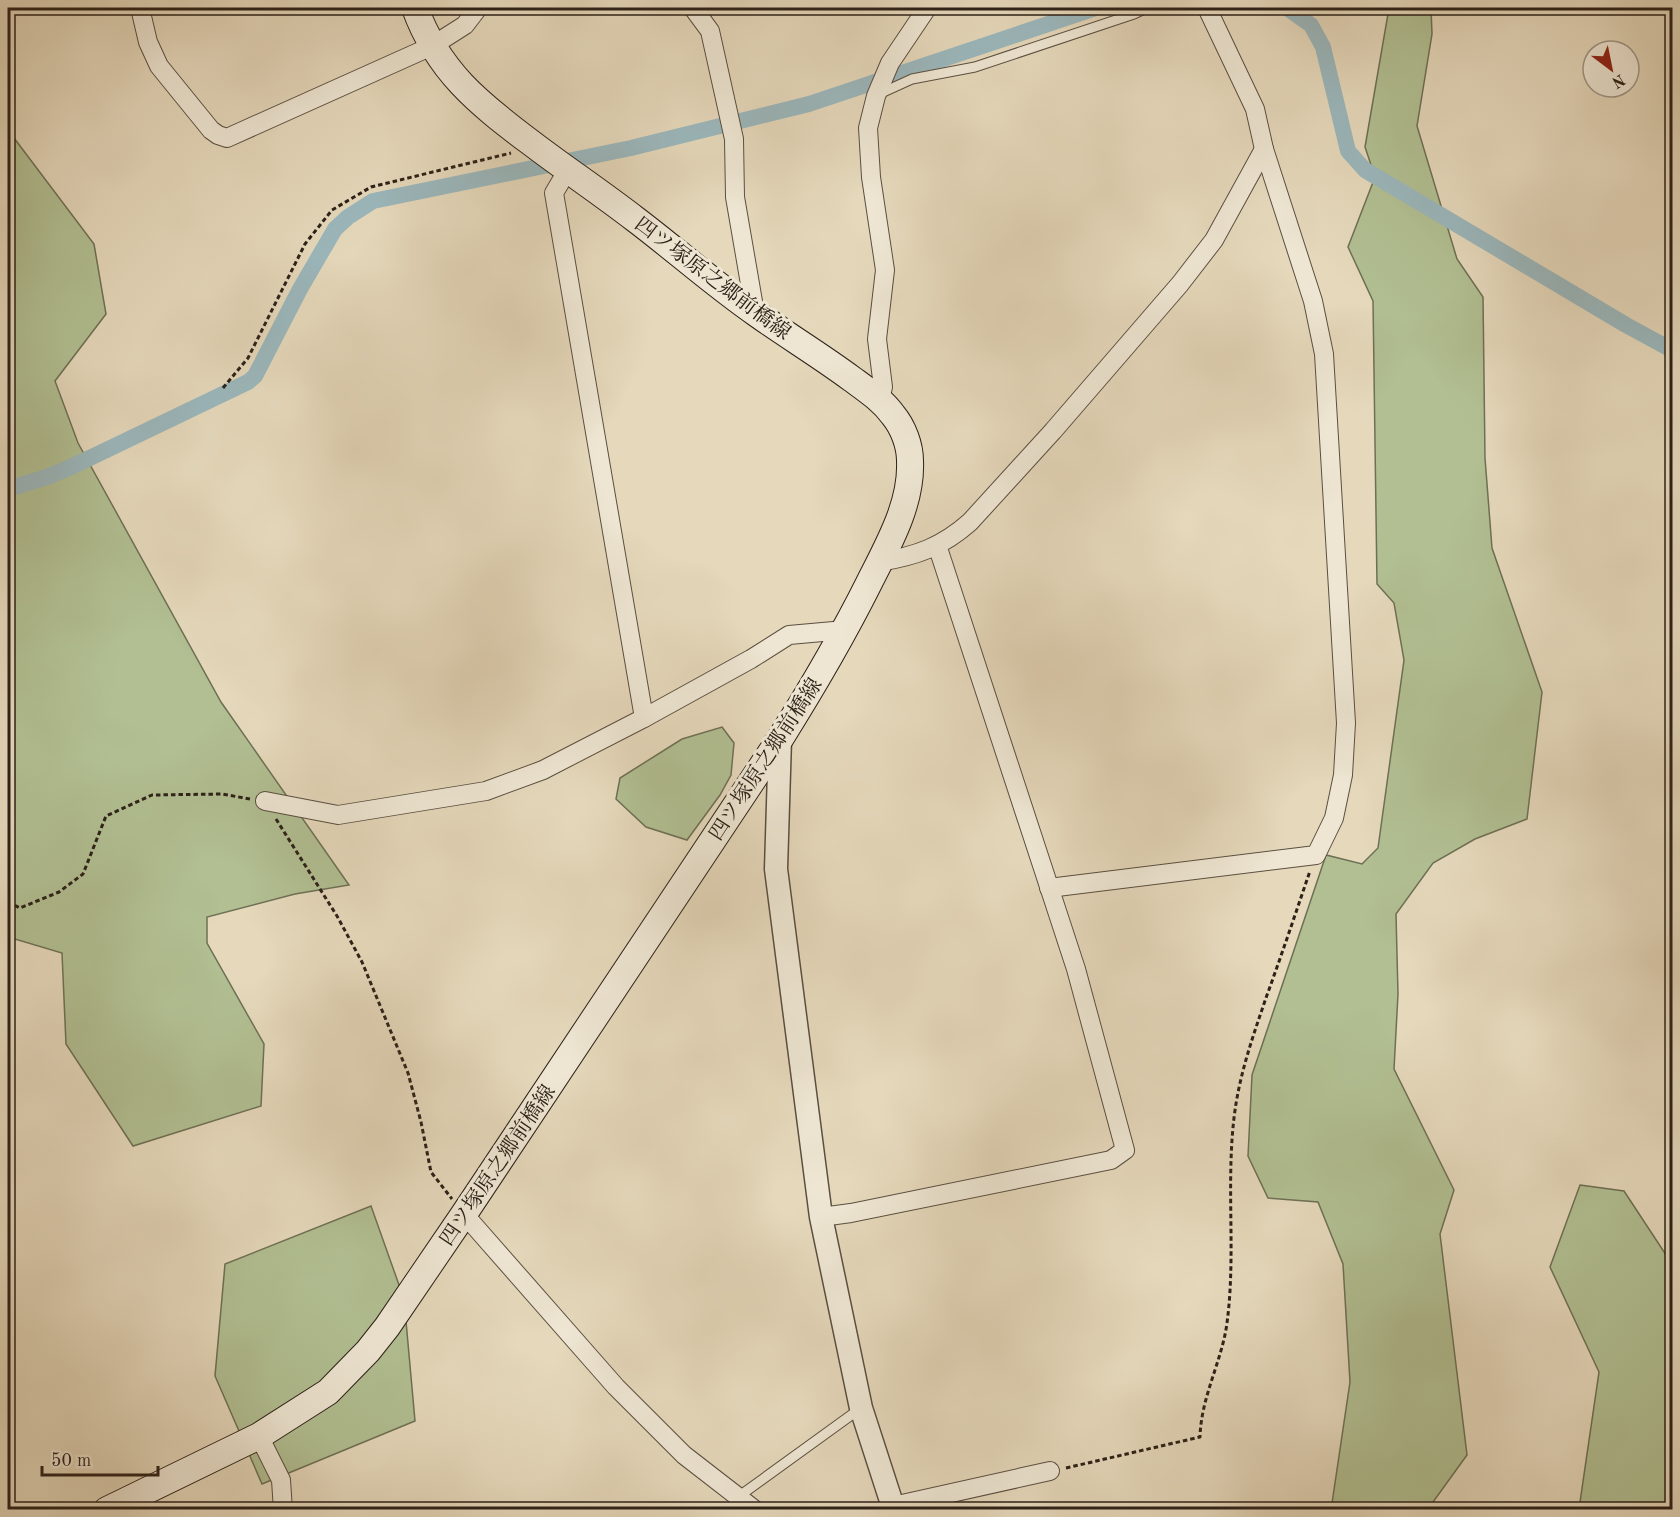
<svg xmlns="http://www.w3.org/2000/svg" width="1680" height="1517" viewBox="0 0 1680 1517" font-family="'Old Standard TT','Noto Serif JP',serif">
	<rect width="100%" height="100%" fill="#e5d8bb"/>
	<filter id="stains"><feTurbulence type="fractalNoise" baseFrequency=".00333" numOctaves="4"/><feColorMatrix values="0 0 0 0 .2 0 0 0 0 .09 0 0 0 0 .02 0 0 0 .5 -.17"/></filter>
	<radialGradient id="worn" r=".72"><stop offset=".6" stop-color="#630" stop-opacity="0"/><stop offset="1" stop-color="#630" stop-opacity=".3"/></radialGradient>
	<g fill="#b1bf92" stroke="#6e7055" stroke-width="1.5">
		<polygon points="1389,8 1431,8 1432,34 1417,126 1457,259 1483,297 1485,458 1492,548 1542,692 1527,819 1475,839 1433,863 1396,914 1398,994 1394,1069 1454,1190 1440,1234 1467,1455 1428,1509 1331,1510 1350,1382 1343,1264 1318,1202 1268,1198 1248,1156 1252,1075 1326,855 1362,864 1378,848 1404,660 1394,603 1377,584 1373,301 1348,247 1375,177 1365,147"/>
		<polygon points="8,130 94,244 106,314 55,381 78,443 221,702 349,885 295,894 207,917 207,943 264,1044 261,1106 133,1146 66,1044 62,953 8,937"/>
		<polygon points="722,727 734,743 731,775 720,795 687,840 646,827 616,799 620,778 682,739"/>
		<polygon points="1580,1185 1624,1191 1672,1264 1672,1509 1579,1509 1599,1372 1550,1267"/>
		<polygon points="371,1206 404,1299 415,1421 262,1484 215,1376 225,1264"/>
	</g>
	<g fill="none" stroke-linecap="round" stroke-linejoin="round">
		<g stroke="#9bb7bc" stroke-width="16">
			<polyline points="1287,8 1311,25 1323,47 1348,151 1365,170 1626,325 1672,350"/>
			<polyline points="8,489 47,477 71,467 248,382 255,376 300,289 335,229 348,217 373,201 631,148 809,104 1096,8"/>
		</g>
		<g stroke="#5a4f41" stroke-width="11">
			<g id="service">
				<polyline points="879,94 912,79 975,67 1134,14 1147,8"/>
				<polyline points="738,1497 861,1408"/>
			</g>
		</g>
		<g stroke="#5a4f41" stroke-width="20">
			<g id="minor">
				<polyline points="140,8 148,42 159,66 211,130 218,135 227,138 432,46 465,25 478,8"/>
				<polyline points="693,8 710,31 734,139 735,197 755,313"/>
				<polyline points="567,171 554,193 644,718"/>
				<polyline points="880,399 883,387 877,339 885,270 871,177 868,128 876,96 890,63 927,8"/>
				<path d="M879 562C916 556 942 547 970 522L1053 431 1180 284 1214 240 1264 149"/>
				<polyline points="265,801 338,815 486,791 543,770 644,718 751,659 789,635 845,630"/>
				<polyline points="1049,888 1316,855 1334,818 1343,775 1346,723 1324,354 1313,301 1264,149 1255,109 1207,8"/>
				<polyline points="464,1214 616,1387 684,1455 755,1510"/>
				<polyline points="821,1217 851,1213 1111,1160 1125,1150 1076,969 937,545"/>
				<polyline points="259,1436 281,1480 283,1510"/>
				<polyline points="893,1506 1050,1471"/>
			</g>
		</g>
		<g stroke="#5a4f41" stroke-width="25">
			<polyline id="tertiary" points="780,739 776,869 821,1217 861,1408 894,1510"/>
		</g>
		<g stroke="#2c2118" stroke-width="28">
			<path id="secondary" d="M107 1510 259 1436 328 1392 368 1351 387 1327 464 1214 780 739C812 688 842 637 869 583 888 545 912 504 910 461 910 445 903 427 893 415 882 400 867 390 852 379 821 356 788 336 757 314 715 285 676 250 635 219 600 192 564 168 530 142 478 103 438 71 415 8"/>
		</g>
		<g stroke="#2c2118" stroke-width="3" stroke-dasharray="4.5 3" stroke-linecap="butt">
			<polyline points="223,388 248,358 305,244 332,210 371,187 511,153"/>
			<polyline points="276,819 337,916 362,962 408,1073 421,1122 431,1172 452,1199"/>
			<polyline points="8,902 20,908 59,892 83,874 106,816 152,795 222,794 250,799"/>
			<path d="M1066 1468 1200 1437C1201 1397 1222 1361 1227 1323 1236 1255 1226 1186 1234 1118 1239 1075 1253 1036 1267 995 1282 954 1296 912 1310 871"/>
		</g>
		<use href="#service" stroke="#eee6d3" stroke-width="9"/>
		<use href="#minor" stroke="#eee6d3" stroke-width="18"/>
		<use href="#tertiary" stroke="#eee6d3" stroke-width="22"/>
		<use href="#secondary" stroke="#eee6d3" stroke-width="26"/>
	</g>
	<g text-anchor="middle" stroke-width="6" stroke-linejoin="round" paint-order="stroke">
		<g font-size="21" fill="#2c2118" stroke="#eee6d3">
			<text transform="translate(713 278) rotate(37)" y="7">四ツ塚原之郷前橋線</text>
			<text transform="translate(765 759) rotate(-57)" y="7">四ツ塚原之郷前橋線</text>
			<text transform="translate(497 1165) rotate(-56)" y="7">四ツ塚原之郷前橋線</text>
		</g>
	</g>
	<rect width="1680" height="1517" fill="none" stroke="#e5d8bb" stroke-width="30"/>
	<rect x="9" y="9" width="1662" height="1499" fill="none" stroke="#2c2118" stroke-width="3"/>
	<rect x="15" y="15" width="1650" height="1487" fill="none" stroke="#2c2118" stroke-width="1.5"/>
	<g transform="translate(1611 69) rotate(148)"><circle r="28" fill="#eee6d3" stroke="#a09788" stroke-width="1.5"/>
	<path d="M0-4.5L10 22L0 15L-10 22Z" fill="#8f2418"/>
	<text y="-9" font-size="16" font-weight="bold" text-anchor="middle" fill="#2c2118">N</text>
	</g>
	<path d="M42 1466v9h116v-9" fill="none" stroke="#2c2118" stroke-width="3"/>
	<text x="51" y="1466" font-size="18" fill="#2c2118" stroke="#eee6d3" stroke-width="4.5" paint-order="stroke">50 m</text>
	<rect width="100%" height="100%" filter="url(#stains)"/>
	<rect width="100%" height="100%" fill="url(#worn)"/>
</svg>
